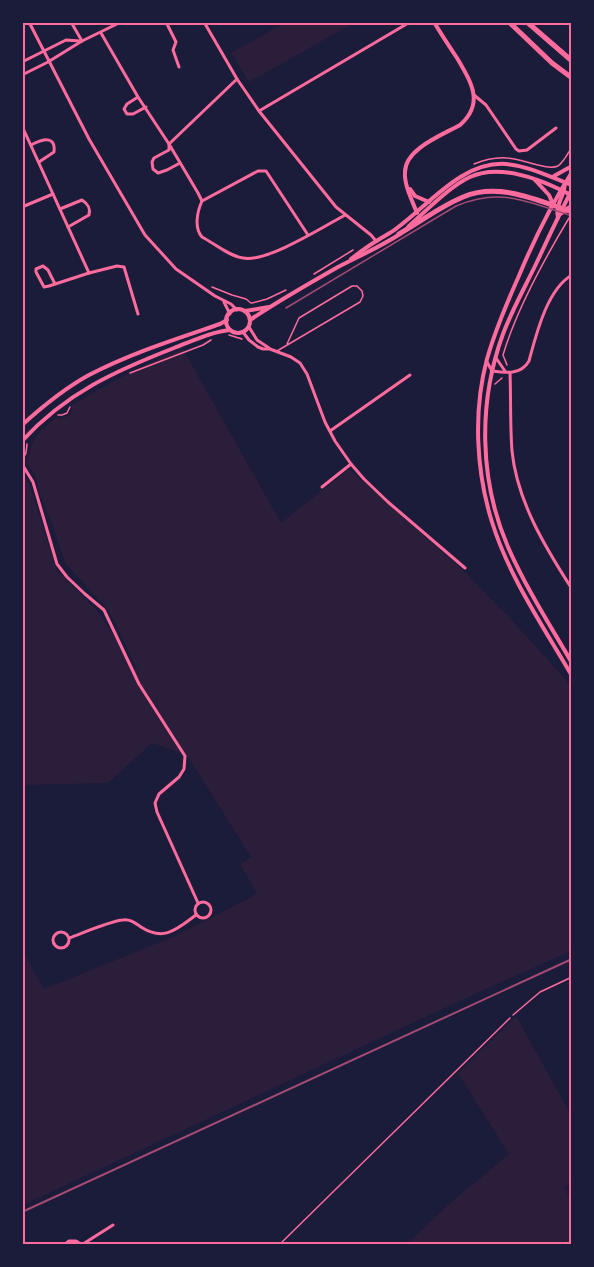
<svg xmlns="http://www.w3.org/2000/svg" width="594" height="1267" viewBox="0 0 594 1267" font-family="Montserrat,sans-serif">
	<rect width="100%" height="100%" fill="#1b1b3a"/>
	<g fill="#2a1e3b">
		<polygon points="284,23 284,22 354,23 249,82 231,53"/>
		<path d="M183 349 281 523 349 469 463 570 510 618 566 680 572 690 571 951 466 998 23 1205V952L44 989 175 936 257 894 240 864 251 857 187 755 152 743 108 783 23 785V473L29 483 57 570 99 613 139 674 113 618 103 604 65 563 53 526 40 494 35 475 27 463C29 457 30 450 32 444 35 433 49 425 56 417L61 419 71 414 72 405C108 384 144 363 183 349Z"/>
		<polygon points="516,1016 571,1115 571,1182 564,1187 571,1201 571,1244 407,1244 448,1205 509,1154 458,1073"/>
	</g>
	<g fill="none" stroke-linecap="round" stroke-linejoin="round">
		<g stroke="#ff6b9d" stroke-width="1.5">
			<path d="M474 164C484 160 496 157 507 158 520 158 547 171 558 166 564 162 568 153 572 147"/>
			<polyline points="314,274 353,250"/>
			<polyline points="212,287 232,295 246,299 251,303"/>
			<polyline points="252,303 267,299 286,290"/>
			<polyline points="229,335 242,339"/>
			<path d="M507 365 503 355C516 311 545 258 569 218"/>
			<polyline points="130,373 203,345 211,340"/>
			<polyline points="495,384 502,378"/>
			<polyline points="58,415 62,415 67,413 70,407"/>
			<polyline points="23,459 26,453 27,444"/>
			<polyline points="513,1015 540,992 572,977"/>
		</g>
		<g stroke="#ff6b9d" stroke-width="1.5">
			<polyline points="277,351 360,302 363,296 362,291 357,286 352,286 299,318 287,344"/>
			<polyline points="280,1244 510,1018"/>
		</g>
		<g stroke="#ff6b9d" stroke-width="3">
			<polyline points="29,22 89,139 145,235 176,269 215,296 231,304 237,310"/>
			<polyline points="71,22 82,41"/>
			<polyline points="166,22 176,42 173,50 179,67"/>
			<polyline points="204,22 237,79 259,111 336,207 371,235 376,241"/>
			<path d="M101 33 138 97 169 144 198 193 202 201C197 212 194 228 202 237 215 244 229 256 243 258 266 263 323 227 345 215"/>
			<polyline points="22,62 66,40 80,41"/>
			<polyline points="22,75 48,62 82,41 121,22"/>
			<polyline points="474,95 486,105 516,149 519,151 527,150 556,128"/>
			<polyline points="138,97 127,104 124,109 127,114 133,114 146,107"/>
			<polyline points="259,111 410,22"/>
			<polyline points="22,126 89,273 117,266 124,267 138,314"/>
			<path d="M31 145C41 140 56 134 54 152L39 162"/>
			<polyline points="180,163 167,170 158,173 153,169 152,162 154,158 169,150 169,144 237,79"/>
			<polyline points="202,201 258,171 266,171 308,235"/>
			<polyline points="22,207 53,194"/>
			<path d="M60 209 82 200C88 204 91 208 89 215L68 227"/>
			<polyline points="55,284 48,270 43,266 36,269 36,272 44,287 49,286 89,273"/>
			<polyline points="224,302 230,314"/>
			<polyline points="249,327 257,340 269,348"/>
			<polyline points="243,332 249,340 258,347 263,349 270,349 291,357 300,363 307,374 325,422 335,441 351,464 364,479 388,502 465,568"/>
			<polyline points="496,358 505,371"/>
			<path d="M487 362 492 371C506 373 521 375 529 361 536 335 547 289 572 275"/>
			<path d="M510 373C511 399 510 425 512 451 517 501 545 547 572 589"/>
			<polyline points="330,431 410,375"/>
			<polyline points="22,464 33,482 57,564 67,577 85,594 104,610 139,684 185,756 184,769 179,777 159,794 155,803 157,812 198,903"/>
			<polyline points="322,487 351,464"/>
			<circle cx="203" cy="910" r="8"/>
			<circle cx="61" cy="940" r="8"/>
			<path d="M69 938C83 933 110 921 123 920 130 919 135 923 141 927 164 942 177 929 196 915"/>
			<polyline points="65,1244 69,1241 76,1241 81,1244"/>
			<polyline points="83,1244 113,1225"/>
		</g>
		<g stroke="#ff6b9d" stroke-width="4">
			<path d="M22 425C43 406 65 388 89 375 131 353 176 339 220 324L227 320"/>
			<path d="M22 441C66 393 115 371 174 348 192 341 211 332 230 330"/>
		</g>
		<g stroke="#ff6b9d" stroke-width="4">
			<path d="M572 172C551 205 533 242 518 278 506 305 495 331 487 359 473 411 476 471 492 522 509 577 543 626 572 676"/>
			<polyline points="554,176 572,166"/>
			<polyline points="535,180 549,195 553,204"/>
			<polyline points="410,189 415,196 429,202"/>
			<path d="M572 190C559 214 548 239 536 264 525 287 512 310 503 334 478 402 479 480 508 547 526 588 550 625 572 663"/>
			<path d="M417 213C412 200 404 185 405 172 405 149 442 135 460 125 485 103 471 82 457 58 449 46 441 34 434 22"/>
			<path d="M558 218C555 204 564 198 565 183"/>
			<path d="M408 227C425 212 450 186 470 177 500 163 542 180 569 194"/>
			<path d="M351 259C360 252 368 246 378 240 384 236 391 233 397 228 429 205 462 161 506 164 529 166 550 177 572 185"/>
			<circle cx="238" cy="321" r="12"/>
			<polyline points="245,311 269,307"/>
			<path d="M250 320C278 301 308 284 338 267 359 256 380 247 400 234"/>
		</g>
		<g stroke="#ff6b9d" stroke-width="5">
			<polyline points="509,22 552,63 572,78"/>
			<polyline points="527,22 572,61"/>
			<polyline points="569,194 572,195"/>
			<polyline points="561,213 572,206"/>
			<path d="M399 234C420 222 441 206 463 197 499 182 537 200 572 212"/>
		</g>
		<path stroke="#a44b75" stroke-width="1.5" d="M286 308 456 206C502 187 528 202 572 216"/>
		<polyline stroke="#a44b75" stroke-width="2" points="22,1212 572,959"/>
	</g>
	<rect width="594" height="1267" fill="none" stroke="#1b1b3a" stroke-width="48"/>
	<rect x="24" y="24" width="546" height="1219" fill="none" stroke="#ff6b9d" stroke-width="2"/>
</svg>
